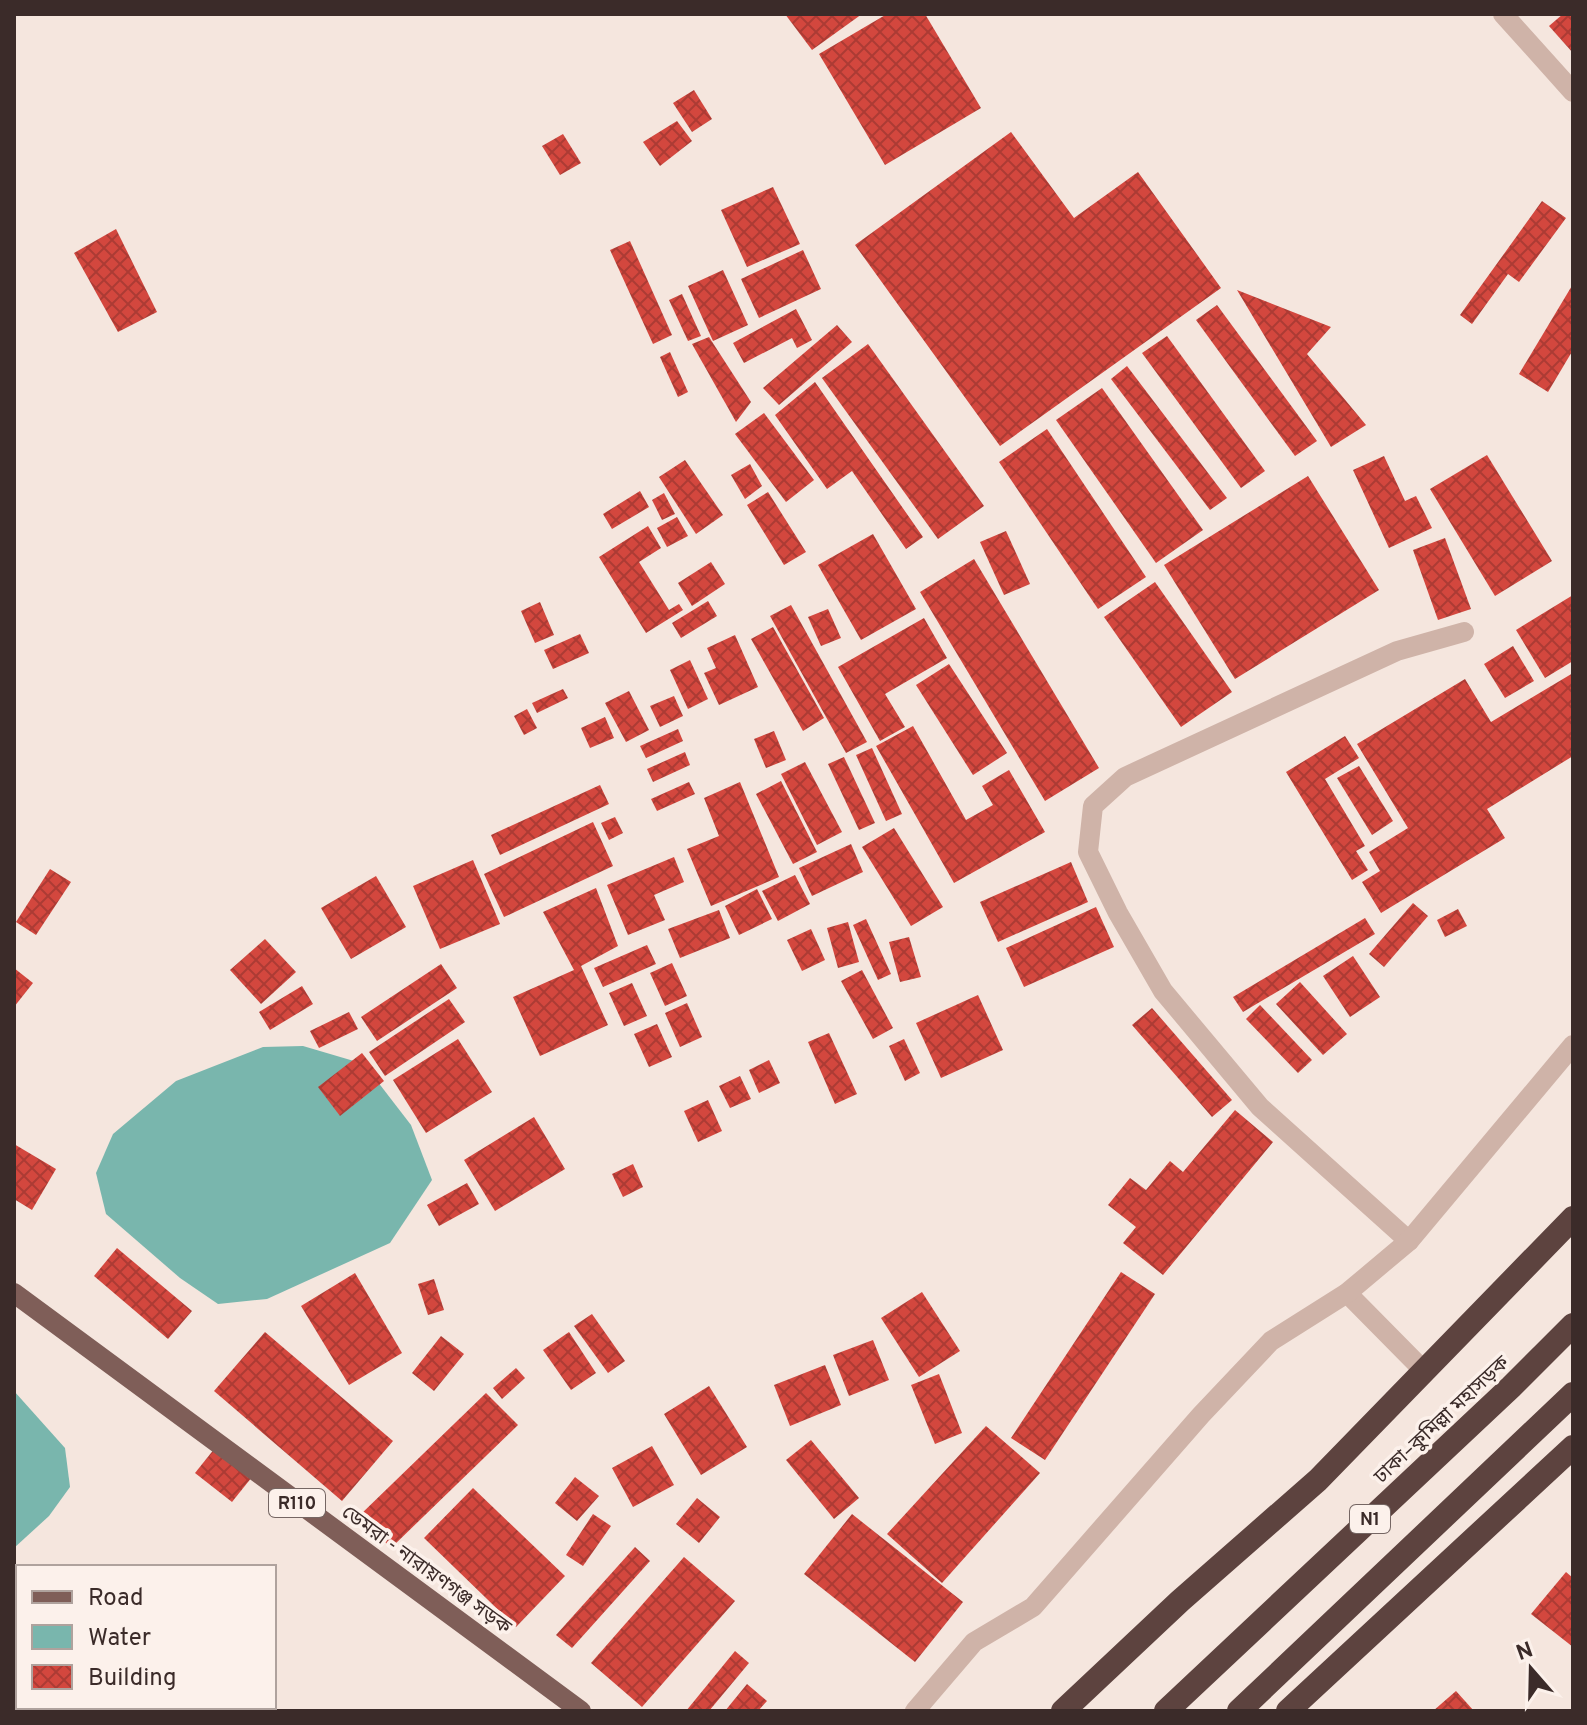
<svg xmlns="http://www.w3.org/2000/svg" width="1587" height="1725" viewBox="0 0 1587 1725" font-family="Overpass,'Noto Sans Bengali',sans-serif">
	<defs>
		<pattern id="building-cross-hatch" width="8" height="8" patternUnits="userSpaceOnUse" patternTransform="scale(2)"><rect width="8" height="8" fill="#d3473e"/><path d="M0 0l8 8M0 8l8-8" fill="none" stroke="#ac3b34"/></pattern>
	</defs>
	<rect width="100%" height="100%" fill="#f5e6de"/>
	<g fill="#79b6ad">
		<polygon points="303,1046 364,1064 411,1125 432,1180 390,1243 267,1299 218,1304 180,1278 106,1214 96,1173 113,1134 176,1081 263,1047"/>
		<polygon points="14,1391 65,1448 70,1487 49,1516 14,1548"/>
	</g>
	<g fill="url(#building-cross-hatch)">
		<polygon points="785,14 862,14 812,50"/>
		<polygon points="887,14 925,14 981,108 885,165 819,54"/>
		<polygon points="1563,14 1573,14 1573,53 1549,26"/>
		<polygon points="694,90 712,119 692,132 673,103"/>
		<polygon points="677,121 692,141 660,166 643,142"/>
		<polygon points="1011,132 1074,218 1138,172 1221,288 1000,446 855,245"/>
		<polygon points="563,134 581,163 560,175 542,146"/>
		<polygon points="773,187 800,244 747,267 721,210"/>
		<polygon points="1542,201 1566,218 1519,282 1508,274 1472,324 1460,315"/>
		<polygon points="116,229 157,312 118,332 74,253"/>
		<polygon points="630,241 672,335 653,344 610,250"/>
		<polygon points="803,250 821,289 759,318 741,279"/>
		<polygon points="723,270 748,325 713,341 688,286"/>
		<polygon points="1573,284 1573,350 1548,392 1519,374"/>
		<polygon points="1237,290 1331,327 1307,354 1366,425 1331,447"/>
		<polygon points="682,294 701,336 688,341 669,300"/>
		<polygon points="1217,305 1317,441 1295,456 1196,320"/>
		<polygon points="796,309 812,340 797,348 792,338 744,363 733,343"/>
		<polygon points="837,325 852,342 779,405 763,388"/>
		<polygon points="1167,336 1265,471 1241,488 1142,353"/>
		<polygon points="709,337 751,402 736,422 692,344"/>
		<polygon points="868,344 984,506 938,539 822,378"/>
		<polygon points="670,352 688,392 678,397 660,357"/>
		<polygon points="1127,366 1227,498 1210,510 1111,379"/>
		<polygon points="815,382 923,537 906,549 852,471 827,489 775,415"/>
		<polygon points="1102,388 1203,530 1156,563 1056,420"/>
		<polygon points="764,413 814,480 786,502 735,434"/>
		<polygon points="1047,429 1146,577 1098,609 999,462"/>
		<polygon points="1487,455 1552,561 1495,596 1430,489"/>
		<polygon points="1384,456 1405,501 1416,496 1432,528 1389,548 1353,470"/>
		<polygon points="685,460 723,515 696,534 659,477"/>
		<polygon points="750,464 762,486 745,499 731,475"/>
		<polygon points="1308,476 1379,590 1235,679 1164,565"/>
		<polygon points="640,491 649,507 612,529 603,514"/>
		<polygon points="768,492 806,552 784,565 747,505"/>
		<polygon points="664,493 675,514 662,520 652,500"/>
		<polygon points="677,517 688,536 667,547 657,528"/>
		<polygon points="648,526 661,548 639,562 669,610 679,604 683,610 646,633 599,557"/>
		<polygon points="1006,531 1030,584 1004,595 980,542"/>
		<polygon points="873,534 916,609 861,640 818,565"/>
		<polygon points="1445,538 1471,609 1438,620 1413,550"/>
		<polygon points="974,559 1099,768 1045,801 920,592"/>
		<polygon points="711,562 725,584 692,606 678,583"/>
		<polygon points="1155,582 1232,692 1181,727 1104,617"/>
		<polygon points="1573,595 1573,661 1545,678 1516,630"/>
		<polygon points="708,601 717,616 681,638 672,623"/>
		<polygon points="540,602 554,635 535,643 521,611"/>
		<polygon points="791,605 867,742 846,753 770,616"/>
		<polygon points="828,609 841,638 821,646 808,617"/>
		<polygon points="924,618 947,658 885,694 905,727 880,741 838,667"/>
		<polygon points="773,627 824,718 803,731 751,639"/>
		<polygon points="580,634 589,653 553,669 544,650"/>
		<polygon points="735,635 758,687 719,705 704,673 716,668 707,648"/>
		<polygon points="1513,646 1534,681 1505,698 1484,664"/>
		<polygon points="690,660 708,699 688,709 670,670"/>
		<polygon points="949,664 1007,753 973,775 916,685"/>
		<polygon points="1573,673 1573,756 1487,809 1505,838 1381,913 1362,882 1380,871 1369,852 1408,828 1357,744 1465,679 1491,722"/>
		<polygon points="563,689 568,698 537,713 532,703"/>
		<polygon points="629,691 649,730 626,742 605,703"/>
		<polygon points="674,696 683,716 660,727 650,706"/>
		<polygon points="527,709 537,728 524,735 514,716"/>
		<polygon points="605,717 614,738 590,748 581,728"/>
		<polygon points="913,726 966,820 993,805 982,786 1009,770 1045,832 954,883 876,746"/>
		<polygon points="678,729 683,741 646,758 640,746"/>
		<polygon points="774,731 786,760 766,768 754,739"/>
		<polygon points="1345,736 1359,758 1325,779 1365,846 1356,851 1368,870 1352,880 1286,772"/>
		<polygon points="872,748 902,814 886,821 856,755"/>
		<polygon points="685,752 690,765 653,782 647,769"/>
		<polygon points="844,757 875,823 859,830 828,764"/>
		<polygon points="805,762 842,832 817,845 781,774"/>
		<polygon points="1359,766 1393,821 1372,835 1337,778"/>
		<polygon points="781,781 817,852 793,864 756,794"/>
		<polygon points="689,782 695,794 657,811 651,799"/>
		<polygon points="740,782 779,877 711,906 687,849 719,836 704,798"/>
		<polygon points="600,785 609,804 500,855 491,835"/>
		<polygon points="615,817 623,833 609,840 601,823"/>
		<polygon points="593,822 613,866 504,917 484,874"/>
		<polygon points="894,828 943,907 911,926 862,847"/>
		<polygon points="851,844 863,872 812,896 799,868"/>
		<polygon points="674,857 684,882 654,895 665,920 628,935 607,885"/>
		<polygon points="473,860 500,924 440,949 413,886"/>
		<polygon points="1071,862 1088,902 998,942 980,902"/>
		<polygon points="50,869 71,882 36,935 16,922"/>
		<polygon points="795,875 810,904 778,921 762,891"/>
		<polygon points="376,876 406,927 351,959 321,908"/>
		<polygon points="596,888 618,946 581,966 608,1025 540,1056 513,997 574,970 543,912"/>
		<polygon points="757,889 772,919 739,935 725,906"/>
		<polygon points="1413,903 1428,916 1384,967 1369,954"/>
		<polygon points="1096,907 1114,947 1024,987 1006,948"/>
		<polygon points="1458,909 1467,926 1445,937 1437,920"/>
		<polygon points="719,910 730,938 680,958 668,929"/>
		<polygon points="1365,918 1375,934 1243,1012 1233,997"/>
		<polygon points="866,919 891,974 878,980 853,925"/>
		<polygon points="848,922 859,962 838,968 827,928"/>
		<polygon points="811,929 825,960 802,971 787,940"/>
		<polygon points="909,937 921,977 900,982 889,942"/>
		<polygon points="265,939 296,972 261,1004 230,970"/>
		<polygon points="647,945 656,964 603,987 594,968"/>
		<polygon points="1353,956 1380,997 1350,1017 1323,976"/>
		<polygon points="672,963 687,996 665,1006 650,973"/>
		<polygon points="441,964 457,988 377,1041 361,1017"/>
		<polygon points="14,968 33,983 14,1007"/>
		<polygon points="862,970 893,1028 873,1039 841,981"/>
		<polygon points="1300,982 1347,1034 1323,1055 1276,1004"/>
		<polygon points="632,983 647,1016 624,1026 609,993"/>
		<polygon points="302,986 313,1004 270,1030 259,1012"/>
		<polygon points="978,995 1003,1050 941,1078 916,1023"/>
		<polygon points="449,999 465,1022 385,1076 369,1052"/>
		<polygon points="687,1003 702,1037 680,1047 665,1013"/>
		<polygon points="1260,1005 1312,1060 1298,1073 1246,1019"/>
		<polygon points="1152,1008 1232,1100 1212,1117 1132,1025"/>
		<polygon points="349,1012 358,1029 319,1048 310,1031"/>
		<polygon points="657,1024 672,1057 649,1067 634,1034"/>
		<polygon points="829,1033 857,1094 835,1104 808,1042"/>
		<polygon points="458,1039 492,1092 426,1133 393,1080"/>
		<polygon points="904,1039 920,1073 905,1081 889,1046"/>
		<polygon points="362,1053 384,1081 340,1116 318,1087"/>
		<polygon points="769,1060 780,1083 759,1093 749,1070"/>
		<polygon points="740,1076 751,1099 730,1108 719,1086"/>
		<polygon points="708,1100 722,1131 698,1142 684,1111"/>
		<polygon points="1235,1110 1273,1142 1163,1275 1123,1243 1136,1227 1108,1205 1130,1178 1146,1190 1170,1161 1183,1172"/>
		<polygon points="534,1117 565,1169 495,1211 464,1160"/>
		<polygon points="14,1144 56,1169 32,1210 14,1199"/>
		<polygon points="633,1164 643,1187 623,1197 612,1174"/>
		<polygon points="467,1183 479,1204 439,1226 427,1205"/>
		<polygon points="117,1248 192,1311 168,1339 94,1276"/>
		<polygon points="1121,1272 1155,1294 1045,1460 1011,1438"/>
		<polygon points="355,1273 402,1353 349,1385 301,1306"/>
		<polygon points="434,1279 444,1310 428,1315 418,1284"/>
		<polygon points="922,1292 960,1351 919,1377 881,1318"/>
		<polygon points="592,1314 625,1361 608,1373 574,1326"/>
		<polygon points="265,1332 393,1441 342,1501 214,1391"/>
		<polygon points="569,1332 596,1373 571,1390 543,1350"/>
		<polygon points="441,1336 464,1354 434,1391 412,1373"/>
		<polygon points="873,1340 889,1380 849,1396 833,1355"/>
		<polygon points="825,1365 841,1405 790,1426 774,1385"/>
		<polygon points="516,1368 525,1378 502,1399 493,1388"/>
		<polygon points="939,1374 962,1433 935,1444 911,1385"/>
		<polygon points="709,1386 747,1447 701,1475 664,1414"/>
		<polygon points="486,1393 518,1425 391,1548 359,1516"/>
		<polygon points="986,1426 1040,1473 942,1583 887,1534"/>
		<polygon points="811,1440 859,1498 834,1519 786,1460"/>
		<polygon points="652,1446 674,1485 633,1507 612,1468"/>
		<polygon points="215,1448 252,1477 232,1502 195,1473"/>
		<polygon points="575,1477 599,1496 577,1521 555,1503"/>
		<polygon points="473,1488 565,1576 516,1627 424,1538"/>
		<polygon points="697,1498 720,1517 699,1543 676,1524"/>
		<polygon points="593,1514 611,1526 583,1566 566,1555"/>
		<polygon points="852,1514 963,1602 915,1662 804,1574"/>
		<polygon points="635,1547 650,1561 572,1648 556,1635"/>
		<polygon points="684,1557 735,1601 642,1707 591,1663"/>
		<polygon points="1566,1572 1573,1578 1573,1647 1531,1614"/>
		<polygon points="735,1651 749,1663 709,1711 686,1711"/>
		<polygon points="747,1684 767,1701 758,1711 725,1711"/>
		<polygon points="1456,1691 1474,1711 1433,1711"/>
		<polygon points="163,1707 214,1707 219,1711 168,1711"/>
	</g>
	<g fill="none" stroke-linecap="round" stroke-linejoin="round">
		<g stroke="#cfb3a8" stroke-width="20">
			<polyline points="1503,14 1573,92"/>
			<polyline points="1409,1241 1260,1107 1163,991 1118,913 1088,852 1093,806 1125,777 1397,651 1464,632"/>
			<polyline points="1347,1293 1424,1371"/>
			<polyline points="14,1679 18,1682"/>
			<polyline points="51,1707 57,1711"/>
			<polyline points="915,1711 974,1642 1033,1607 1201,1415 1271,1341 1347,1293 1409,1241 1573,1045"/>
		</g>
		<polyline stroke="#7f5e58" stroke-width="20" points="14,1293 581,1711"/>
		<g stroke="#5d433f" stroke-width="24">
			<polyline points="1063,1711 1180,1601 1318,1480 1573,1218"/>
			<polyline points="1166,1711 1511,1387 1573,1325"/>
			<polyline points="1239,1711 1573,1394"/>
			<polyline points="1288,1711 1573,1447"/>
		</g>
	</g>
	<g text-anchor="middle" stroke-width="7" stroke-linejoin="round" paint-order="stroke">
		<g fill="#fcf1eb" stroke="#756663" stroke-width="2">
			<rect x="269" y="1489" width="56" height="28" rx="6"/>
			<rect x="1350" y="1505" width="40" height="28" rx="6"/>
		</g>
		<g font-size="18" font-weight="bold" fill="#3b2b29">
			<text x="297" y="1509">R110</text>
			<text x="1370" y="1525">N1</text>
		</g>
		<g font-size="20" fill="#3b2b29" stroke="#fcf1eb">
			<text transform="translate(1441 1419) rotate(-43)" y="7">ঢাকা–কুমিল্লা মহাসড়ক</text>
			<text transform="translate(427 1569) rotate(36)" y="7">ডেমরা - নারায়ণগঞ্জ সড়ক</text>
		</g>
	</g>
	<rect width="1587" height="1725" fill="none" stroke="#3b2b29" stroke-width="32"/>
	<rect x="16" y="1565" width="260" height="144" fill="#fcf1eb" stroke="#afa29d" stroke-width="2"/>
	<rect x="32" y="1591" width="40" height="12" fill="#7f5e58" stroke="#afa29d" stroke-width="2"/>
	<text x="88" y="1605" font-size="24" fill="#3b2b29">Road</text>
	<rect x="32" y="1625" width="40" height="24" fill="#79b6ad" stroke="#afa29d" stroke-width="2"/>
	<text x="88" y="1645" font-size="24" fill="#3b2b29">Water</text>
	<rect x="32" y="1665" width="40" height="24" fill="url(#building-cross-hatch)" stroke="#afa29d" stroke-width="2"/>
	<text x="88" y="1685" font-size="24" fill="#3b2b29">Building</text>
	<g transform="translate(1531 1669) rotate(340)" stroke="#fcf1eb" stroke-width="6" paint-order="stroke">
	<path d="M0-6L14 30L0 20L-14 30Z" fill="#3b2b29"/>
	<text y="-12" font-size="22" font-weight="bold" text-anchor="middle" fill="#3b2b29">N</text>
	</g>
</svg>
